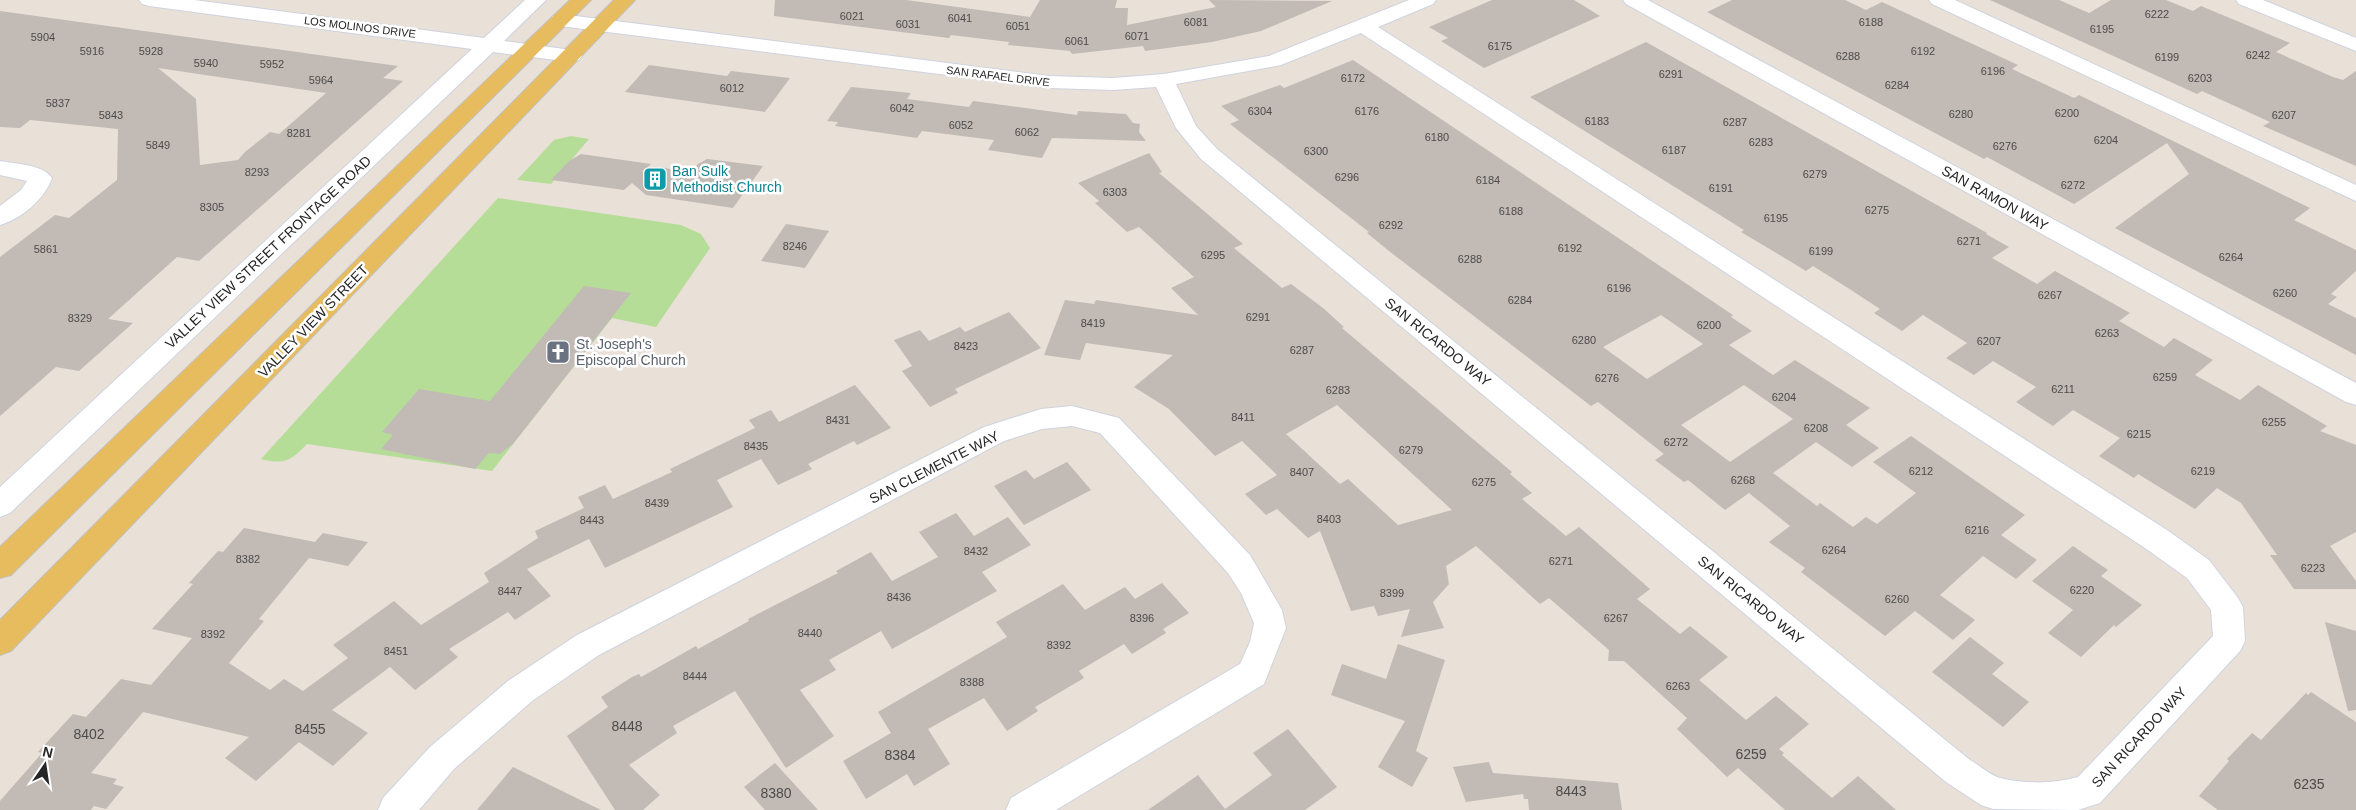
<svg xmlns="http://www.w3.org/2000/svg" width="2356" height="810" viewBox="0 0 2356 810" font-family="Arial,sans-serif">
	<rect width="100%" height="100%" fill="#e9e0d8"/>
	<g fill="#b5dd97">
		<polygon points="571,136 589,139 551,184 517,180 554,140"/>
		<path d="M498 198 681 225 701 234 710 248 656 327 612 318 492 471 307 444C291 461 284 465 261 459Z"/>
	</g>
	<g fill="#c1bab5" fill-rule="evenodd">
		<polygon points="775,0 906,0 1030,17 1040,0 1117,0 1115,8 1128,8 1127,25 1216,7 1209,0 1332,1 1261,31 1212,42 1145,51 1143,46 1072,54 1070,51 1008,45 1009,42 951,35 949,38 774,16"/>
		<polygon points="1492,0 1574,0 1600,16 1484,68 1441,41 1448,38 1429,27"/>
		<polygon points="1732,0 1845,0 1866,10 1882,2 2018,65 2012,69 2074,98 2079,95 2310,208 2294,220 2356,250 2356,271 2331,294 2337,297 2328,304 2356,318 2356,355 2115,228 2189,174 2167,143 2074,204 1987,157 1984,159 1707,12"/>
		<polygon points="1990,0 2059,0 2089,13 2111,0 2166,0 2193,11 2201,6 2290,43 2276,52 2333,77 2343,80 2356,71 2356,166 2263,126 2270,122 2202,91 2197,94"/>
		<path d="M0 11 398 66 383 78 403 81 199 261 177 257 108 319 133 323 79 371 56 367 0 416V257L55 215 69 218 117 180 118 129 30 120 20 128 0 127ZM158 68 326 93 279 134 270 132 245 152 238 160 200 165 196 99Z"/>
		<polygon points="1646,42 1987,233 1986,234 2009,247 1992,258 2037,284 2055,271 2130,313 2119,321 2164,347 2174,338 2213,360 2195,375 2240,400 2258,385 2327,426 2320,431 2356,445 2356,532 2330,546 2356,581 2356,589 2294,589 2270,555 2277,555 2241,503 2217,488 2195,509 2138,474 2134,478 2099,456 2120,438 2073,410 2053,426 2016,402 2036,387 1993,361 1974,375 1946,358 1967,343 1923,315 1902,331 1874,313 1880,309 1848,288 1813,266 1806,271 1768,248 1741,232 1744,230 1530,97"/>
		<path d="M1353 60 1733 315 1731 317 1752 331 1729 345 1773 375 1795 360 1870 408 1846 425 1879 448 1852 467 1816 442 1773 473 1817 506 1820 503 1853 527 1866 517 1877 524 1916 493 1873 462 1911 436 2025 515 2001 535 2037 560 2016 579 1983 556 1940 595 1975 620 1953 640 1915 611 1885 636 1801 572 1805 568 1769 542 1790 526 1749 493 1725 510 1688 480 1684 482 1655 460 1664 454 1598 402 1591 406 1389 251 1367 233 1369 232 1230 124 1239 120 1221 106 1280 85 1284 88ZM1661 315 1703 344 1647 379 1603 347ZM1744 385 1793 419 1730 462 1681 425Z"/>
		<polygon points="649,65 727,76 731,71 790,78 765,112 625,92"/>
		<polygon points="851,87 911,93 907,99 969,107 973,101 1077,115 1078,111 1126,114 1133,123 1140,124 1139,132 1146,141 1052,138 1042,158 988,150 994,140 922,131 917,138 835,126 838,122 827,121"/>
		<path d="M1149 153 1162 172 1159 173 1243 244 1234 248 1282 288 1291 284 1323 308 1344 327 1342 328 1512 472 1510 474 1532 493 1522 499 1566 536 1579 527 1650 589 1637 599 1680 634 1690 626 1728 657 1699 680 1746 720 1776 696 1809 724 1779 749 1784 753 1782 755 1832 798 1858 776 1896 810H1785L1738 768 1727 777 1677 729 1687 718 1624 661H1608L1609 650 1549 598 1540 604 1476 546 1446 566 1449 584 1433 602 1444 628 1401 637 1410 609 1378 616 1374 606 1351 611 1320 531 1308 538 1277 509 1266 515 1245 494 1277 475 1242 441 1215 456 1169 409 1134 387 1173 355 1086 343 1080 360 1044 355 1065 300 1094 304 1096 300 1198 315 1171 288 1194 277 1139 227 1127 232 1095 203 1099 201 1078 183ZM1337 405 1452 510 1398 525 1348 479 1340 484 1286 434Z"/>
		<polygon points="581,154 651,164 642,172 665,168 691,173 698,164 707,159 763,166 733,208 646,195 632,183 624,190 551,180 569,161"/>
		<polygon points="786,224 829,231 805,268 761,261"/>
		<polygon points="584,286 631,293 513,444 500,454 489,453 475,469 381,449 393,435 382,432 419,389 490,401"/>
		<polygon points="1009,312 1041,348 955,389 958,393 930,407 902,371 912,366 894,340 920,330 929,341 960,327 965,332"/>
		<polygon points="855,385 891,428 857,445 854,441 808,464 812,469 778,485 761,459 717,480 733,507 605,568 589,539 527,569 551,596 515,620 508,612 449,649 458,657 415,690 390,667 332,710 368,733 333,766 299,742 256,781 225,758 249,737 143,712 91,773 117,779 113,784 124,787 106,809 94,806 91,810 0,810 0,801 42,753 38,752 73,714 86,717 121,679 151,685 192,638 152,629 193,584 189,583 218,551 223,552 244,528 315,542 323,533 368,542 348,566 309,558 259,619 264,621 229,663 270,690 284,679 303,691 348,658 333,645 394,601 421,625 489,582 484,573 538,538 535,531 584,508 578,497 605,485 613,499 672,472 670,469 755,428 749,420 771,410 779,422"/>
		<polygon points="1067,462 1091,490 1024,525 994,486 1026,470 1034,479"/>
		<polygon points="956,513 974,536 1008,517 1031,545 982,572 997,591 892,649 881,631 829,660 836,670 800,690 834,736 786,768 735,691 673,726 677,733 629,765 660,795 643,810 615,810 567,736 608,707 601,697 632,677 639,674 641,677 696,646 698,649 749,621 748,619 838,573 836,571 871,552 892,581 938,557 919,532"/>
		<polygon points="2073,546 2108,570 2101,576 2142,605 2116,627 2114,625 2081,657 2048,633 2073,610 2032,581"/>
		<polygon points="1162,583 1189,613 1163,629 1166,633 1132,654 1124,644 1079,671 1084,678 1035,707 1038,711 1007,731 984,698 928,729 950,764 914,786 907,774 866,799 843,761 891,733 878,712 1007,637 996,622 1063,584 1085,610 1125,587 1135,599"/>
		<polygon points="2325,622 2356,631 2356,710 2348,711"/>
		<polygon points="1970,637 2004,663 1992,674 2029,702 2003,727 1932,672"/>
		<polygon points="1398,644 1445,660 1416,751 1428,758 1412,787 1378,767 1405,721 1331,695 1342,664 1386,679"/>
		<polygon points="2311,692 2356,722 2356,810 2218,810 2199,796 2229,761 2227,759 2252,733 2261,740 2306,693 2308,695"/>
		<polygon points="1288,729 1337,787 1305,810 1148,810 1198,775 1225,809 1272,775 1253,753"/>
		<polygon points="1489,762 1493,773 1618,783 1622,810 1529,810 1528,799 1524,799 1523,794 1466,802 1453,767"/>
		<polygon points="775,763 818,810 765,810 744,787"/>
		<polygon points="513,767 601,810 477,810"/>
	</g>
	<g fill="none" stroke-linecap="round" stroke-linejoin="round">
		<g stroke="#ced3df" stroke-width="2">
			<g id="street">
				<polygon points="139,0 194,0 484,38 525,0 546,0 504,41 572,50 579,52 582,56 579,60 572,62 493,52 10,513 0,517 0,487 472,49 149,6 142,4"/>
				<path d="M1409 0H1436L1433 4 1378 27 2167 530 2209 560 2238 598 2243 607 2245 641 2240 651 2100 803 2078 810 1993 809 1981 805 1946 782 1201 159 1176 128 1156 87 1113 90 1049 88 560 26 553 24 550 20 553 16 560 14 1049 76 1113 78 1164 74 1269 56ZM1361 33 2145 548 2187 578 2211 610 2213 636 2078 777C2054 784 2025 784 2000 778 1990 775 1979 765 1970 760L1217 149 1196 126 1176 84 1281 65Z"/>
				<polygon points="1623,0 1648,0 2356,383 2356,405 2346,402 1626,4"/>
				<polygon points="1929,0 1955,0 2356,185 2356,201 1932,4"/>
				<polygon points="2236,0 2263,0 2356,38 2356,51 2239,4"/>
				<path d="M0 161C16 164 42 164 52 178 45 199 21 219 0 225V206L21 190 27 181 0 175Z"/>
				<polygon points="1072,406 1119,418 1250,555 1282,610 1286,628 1264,684 1056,810 1006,810 1011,798 1240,664 1250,642 1254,623 1241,593 1228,573 1100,433 1072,426 1042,429 1004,441 599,655 532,701 454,769 419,810 378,810 383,798 430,747 508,681 577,635 984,427 1041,409"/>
			</g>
		</g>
		<g stroke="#c2c2c2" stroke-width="2">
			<g id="primary">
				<polygon points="570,0 591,0 11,575 0,578 0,547"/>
				<polygon points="614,0 635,0 11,651 0,655 0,620"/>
			</g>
		</g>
		<use href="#street" fill="#fff" fill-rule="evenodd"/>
		<use href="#primary" fill="#e7bc5f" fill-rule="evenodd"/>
	</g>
	<defs>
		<g id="building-square" transform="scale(1.25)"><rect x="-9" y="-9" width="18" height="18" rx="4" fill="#0f9aa8" stroke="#fff"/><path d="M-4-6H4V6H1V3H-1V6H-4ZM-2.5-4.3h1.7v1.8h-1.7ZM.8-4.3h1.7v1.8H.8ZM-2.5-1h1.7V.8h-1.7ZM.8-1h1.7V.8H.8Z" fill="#fff"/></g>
		<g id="church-square" transform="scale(1.25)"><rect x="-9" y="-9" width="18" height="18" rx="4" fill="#6b7280" stroke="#fff"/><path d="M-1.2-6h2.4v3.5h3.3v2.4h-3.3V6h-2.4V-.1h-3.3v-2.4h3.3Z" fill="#fff"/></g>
	</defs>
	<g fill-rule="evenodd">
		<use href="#building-square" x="655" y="179"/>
		<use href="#church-square" x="558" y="352"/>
	</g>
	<g text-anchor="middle" stroke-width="5" stroke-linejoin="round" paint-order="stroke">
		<g font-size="11" fill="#4d4b4a">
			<text x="2157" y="18">6222</text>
			<text x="852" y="20">6021</text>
			<text x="960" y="22">6041</text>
			<text x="1196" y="26">6081</text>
			<text x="1871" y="26">6188</text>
			<text x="908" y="28">6031</text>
			<text x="1018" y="30">6051</text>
			<text x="2102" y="33">6195</text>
			<text x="1137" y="40">6071</text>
			<text x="43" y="41">5904</text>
			<text x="1077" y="45">6061</text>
			<text x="1500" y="50">6175</text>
			<text x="92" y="55">5916</text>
			<text x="151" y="55">5928</text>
			<text x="1923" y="55">6192</text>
			<text x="2258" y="59">6242</text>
			<text x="1848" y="60">6288</text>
			<text x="2167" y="61">6199</text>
			<text x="206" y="67">5940</text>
			<text x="272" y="68">5952</text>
			<text x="1993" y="75">6196</text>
			<text x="1671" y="78">6291</text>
			<text x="1353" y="82">6172</text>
			<text x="2200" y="82">6203</text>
			<text x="321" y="84">5964</text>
			<text x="1897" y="89">6284</text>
			<text x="732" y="92">6012</text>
			<text x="58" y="107">5837</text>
			<text x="902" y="112">6042</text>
			<text x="1260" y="115">6304</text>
			<text x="1367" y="115">6176</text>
			<text x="2067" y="117">6200</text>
			<text x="1961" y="118">6280</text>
			<text x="111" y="119">5843</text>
			<text x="2284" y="119">6207</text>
			<text x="1597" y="125">6183</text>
			<text x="1735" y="126">6287</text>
			<text x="961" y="129">6052</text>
			<text x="1027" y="136">6062</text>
			<text x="299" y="137">8281</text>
			<text x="1437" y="141">6180</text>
			<text x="2106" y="144">6204</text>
			<text x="1761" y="146">6283</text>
			<text x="158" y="149">5849</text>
			<text x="2005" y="150">6276</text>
			<text x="1674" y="154">6187</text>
			<text x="1316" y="155">6300</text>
			<text x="257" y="176">8293</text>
			<text x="1815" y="178">6279</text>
			<text x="1347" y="181">6296</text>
			<text x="1488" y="184">6184</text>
			<text x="2073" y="189">6272</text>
			<text x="1721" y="192">6191</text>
			<text x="1115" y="196">6303</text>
			<text x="212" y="211">8305</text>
			<text x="1877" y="214">6275</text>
			<text x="1511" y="215">6188</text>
			<text x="1776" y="222">6195</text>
			<text x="1391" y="229">6292</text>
			<text x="1969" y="245">6271</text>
			<text x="795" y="250">8246</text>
			<text x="1570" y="252">6192</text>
			<text x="46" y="253">5861</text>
			<text x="1821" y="255">6199</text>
			<text x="1213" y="259">6295</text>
			<text x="2231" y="261">6264</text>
			<text x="1470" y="263">6288</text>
			<text x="1619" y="292">6196</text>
			<text x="2285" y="297">6260</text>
			<text x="2050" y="299">6267</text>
			<text x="1520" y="304">6284</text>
			<text x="1258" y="321">6291</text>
			<text x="80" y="322">8329</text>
			<text x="1093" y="327">8419</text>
			<text x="1709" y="329">6200</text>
			<text x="2107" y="337">6263</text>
			<text x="1584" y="344">6280</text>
			<text x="1989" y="345">6207</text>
			<text x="966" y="350">8423</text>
			<text x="1302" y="354">6287</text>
			<text x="2165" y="381">6259</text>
			<text x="1607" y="382">6276</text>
			<text x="2063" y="393">6211</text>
			<text x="1338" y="394">6283</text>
			<text x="1784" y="401">6204</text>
			<text x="1243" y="421">8411</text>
			<text x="838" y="424">8431</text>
			<text x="2274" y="426">6255</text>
			<text x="1816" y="432">6208</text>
			<text x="2139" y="438">6215</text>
			<text x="1676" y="446">6272</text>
			<text x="756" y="450">8435</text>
			<text x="1411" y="454">6279</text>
			<text x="1921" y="475">6212</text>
			<text x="2203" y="475">6219</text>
			<text x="1302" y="476">8407</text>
			<text x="1743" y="484">6268</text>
			<text x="1484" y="486">6275</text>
			<text x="657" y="507">8439</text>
			<text x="1329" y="523">8403</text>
			<text x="592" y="524">8443</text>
			<text x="1977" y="534">6216</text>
			<text x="1834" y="554">6264</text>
			<text x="976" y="555">8432</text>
			<text x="248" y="563">8382</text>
			<text x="1561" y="565">6271</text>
			<text x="2313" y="572">6223</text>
			<text x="2082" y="594">6220</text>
			<text x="510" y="595">8447</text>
			<text x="1392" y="597">8399</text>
			<text x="899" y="601">8436</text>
			<text x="1897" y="603">6260</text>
			<text x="1142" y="622">8396</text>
			<text x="1616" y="622">6267</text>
			<text x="810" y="637">8440</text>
			<text x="213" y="638">8392</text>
			<text x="1059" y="649">8392</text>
			<text x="396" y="655">8451</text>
			<text x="695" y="680">8444</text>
			<text x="972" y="686">8388</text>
			<text x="1678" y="690">6263</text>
		</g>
		<g font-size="11" fill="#262626" stroke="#fff">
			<text transform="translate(360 27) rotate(7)" y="4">LOS MOLINOS DRIVE</text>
			<text transform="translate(998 76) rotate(7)" y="4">SAN RAFAEL DRIVE</text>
		</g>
		<g font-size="14" fill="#0d838f" stroke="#fff" text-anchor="start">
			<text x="672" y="176">Ban Sulk<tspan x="672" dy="16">Methodist Church</tspan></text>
		</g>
		<g font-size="14" fill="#262626" stroke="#fff">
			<text transform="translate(1995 198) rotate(29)" y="5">SAN RAMON WAY</text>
			<text transform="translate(268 252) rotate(-43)" y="5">VALLEY VIEW STREET FRONTAGE ROAD</text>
			<text transform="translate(313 321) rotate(-46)" y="5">VALLEY VIEW STREET</text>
			<text transform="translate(1438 342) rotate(39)" y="5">SAN RICARDO WAY</text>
			<text transform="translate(934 467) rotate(-27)" y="5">SAN CLEMENTE WAY</text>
			<text transform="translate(1751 600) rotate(39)" y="5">SAN RICARDO WAY</text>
			<text transform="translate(2139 737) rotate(-47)" y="5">SAN RICARDO WAY</text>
		</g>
		<g font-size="14" fill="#5b616d" stroke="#fff" text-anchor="start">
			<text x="576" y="349">St. Joseph's<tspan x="576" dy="16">Episcopal Church</tspan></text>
		</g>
		<g font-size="14" fill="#4d4b4a">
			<text x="627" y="731">8448</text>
			<text x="310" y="734">8455</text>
			<text x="89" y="739">8402</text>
			<text x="1751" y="759">6259</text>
			<text x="900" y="760">8384</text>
			<text x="2309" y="789">6235</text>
			<text x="1571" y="796">8443</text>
			<text x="776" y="798">8380</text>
		</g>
	</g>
	<g transform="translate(45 765) rotate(13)" stroke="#ffffff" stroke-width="4" paint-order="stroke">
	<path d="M0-4L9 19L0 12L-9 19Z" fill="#262626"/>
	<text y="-8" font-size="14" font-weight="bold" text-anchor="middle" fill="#262626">N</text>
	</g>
</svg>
